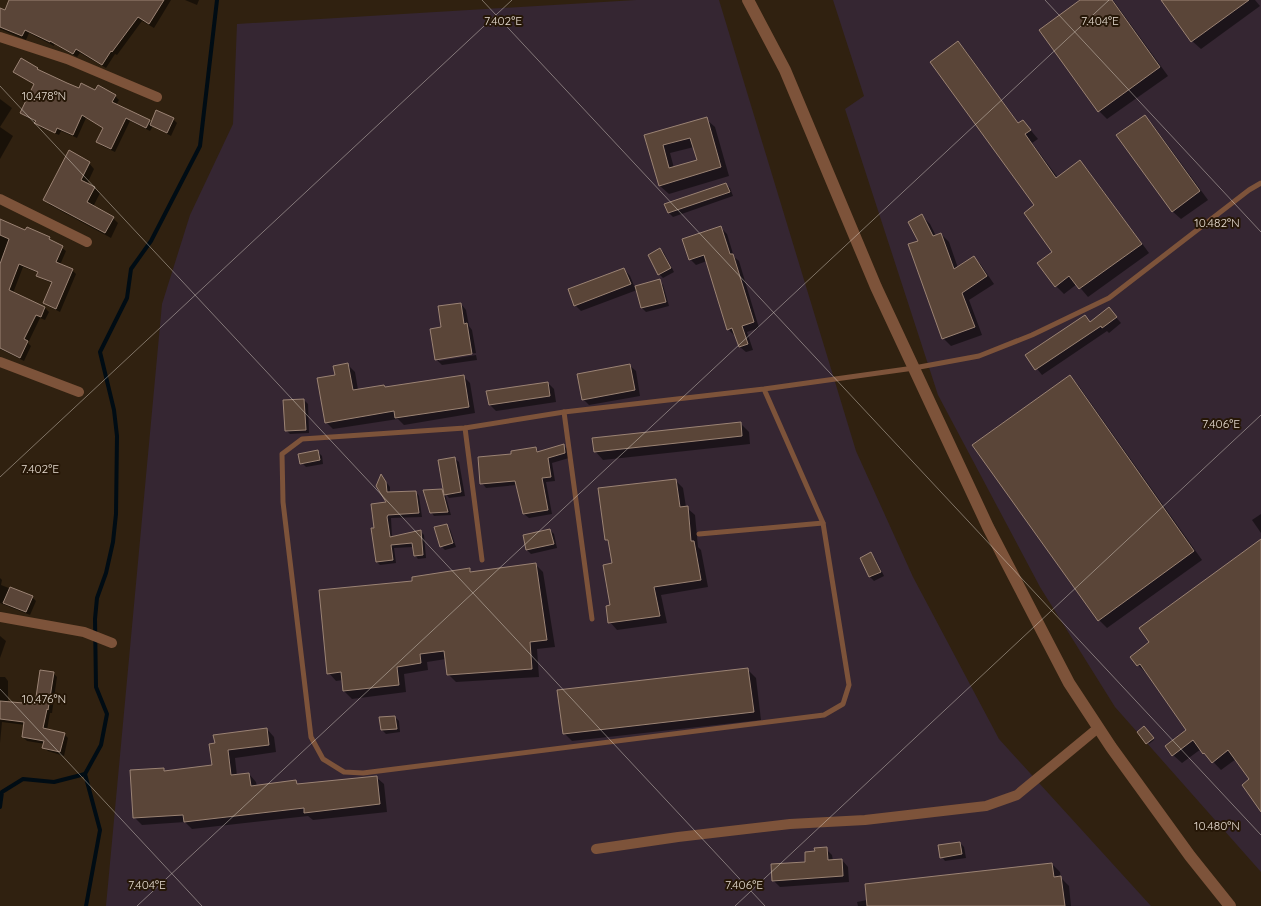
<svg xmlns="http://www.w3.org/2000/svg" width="1261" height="906" viewBox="0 0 1261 906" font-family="Quicksand,sans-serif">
	<rect width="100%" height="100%" fill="#302110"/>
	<g fill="#352632">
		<polygon points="636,0 719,0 856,451 913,577 999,739 1151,906 106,906 162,304 190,215 233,124 237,24"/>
		<polygon points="833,0 1261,0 1261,872 1115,707 1040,587 938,395 845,109 864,96"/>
	</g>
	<g fill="#0007" fill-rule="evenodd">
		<polygon points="10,0 171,0 154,28 142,21 117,55 115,54 106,68 80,53 77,57 54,44 54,46 29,33 26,40 0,29 0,9 6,11"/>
		<polygon points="185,0 199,0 197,5"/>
		<polygon points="1082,0 1113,0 1168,76 1107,119 1099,111"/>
		<polygon points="1163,0 1255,0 1260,6 1201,49 1192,41"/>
		<polygon points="958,42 966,51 1019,124 1023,121 1038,139 1032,143 1058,178 1080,162 1088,170 1149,253 1088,297 1077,284 1064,294 1056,286 1054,252 1036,206"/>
		<polygon points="22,60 41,72 80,89 115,96 119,100 116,105 152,123 173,119 177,123 171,136 153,126 150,131 130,121 115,152 102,146 98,142 104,129 86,118 77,138 61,131 59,135 40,127 36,122 26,117 22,113 35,85 15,72"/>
		<polygon points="0,99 12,108 0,127"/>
		<polygon points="1145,116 1153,125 1208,200 1181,219 1172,211"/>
		<path d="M706 119 715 127 729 176 669 194 660 186 646 136ZM694 147 699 161 674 168 670 153Z"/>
		<polygon points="0,127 13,136 0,159"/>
		<polygon points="89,163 94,169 87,184 94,188 100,193 93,207 113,218 118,223 111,238 50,205 44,200"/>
		<polygon points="726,185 730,188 733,196 673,217 669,213 666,205"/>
		<polygon points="922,216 930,224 936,236 941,234 949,242 958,268 974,257 981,265 994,284 969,300 982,335 951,346 943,338 920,242"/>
		<polygon points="0,221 26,232 49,238 66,251 60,265 72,270 76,274 60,312 48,306 44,302 52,283 42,279 38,275 39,273 23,267 13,293 45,308 49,312 45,320 40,318 28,343 31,346 24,361 0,349"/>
		<polygon points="721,228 727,234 734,257 739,261 759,328 747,332 753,350 746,352 740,347 736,335 734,335 728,329 707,261 696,265 690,259"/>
		<polygon points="660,249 664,253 674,272 663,278 659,274"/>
		<polygon points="624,269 630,276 635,288 659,281 663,285 669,306 646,312 642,308 637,290 581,311 575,305"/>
		<polygon points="461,304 466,310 469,326 472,330 476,353 439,358 439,361 476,355 477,360 442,365 436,359 442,328"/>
		<polygon points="1114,315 1121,323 1109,333 1107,331 1042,375 1027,356 1091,323"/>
		<polygon points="348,365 355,372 358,390 384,386 386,388 463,376 470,383 475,413 404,425 398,419 333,429 326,422 337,376"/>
		<polygon points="629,365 636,371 640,396 589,405 583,399"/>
		<polygon points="1070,377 1078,385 1202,560 1107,628 1099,620"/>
		<polygon points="548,383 554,389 556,402 496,411 490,405"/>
		<polygon points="304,400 308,404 309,433 290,434 286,430"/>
		<polygon points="740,423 749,432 750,444 603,460 595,451"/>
		<polygon points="564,446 568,450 569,458 552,463 555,481 546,482 552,514 529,518 524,514 517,485 486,488 482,483 513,455 536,448 539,452"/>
		<polygon points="318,452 322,456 323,464 306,467 302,463"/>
		<polygon points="455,459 459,462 465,496 449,498 446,494"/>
		<polygon points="384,479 390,487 390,493 416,492 419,496 422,517 391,518 392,537 420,531 424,535 426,558 418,559 415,555 413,547 394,548 396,563 380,565 377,562 376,529 388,503"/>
		<polygon points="675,480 683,488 686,507 695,515 698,547 701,550 708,587 661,595 667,623 617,630 610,622 614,564 610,544 606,539"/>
		<polygon points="441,491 445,494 451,515 434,516 431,512"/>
		<polygon points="1261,514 1261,533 1252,520"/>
		<polygon points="446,525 450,529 456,547 445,550 441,546"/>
		<polygon points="550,530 554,534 557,548 531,554 527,550"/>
		<polygon points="1261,541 1261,810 1251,780 1236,759 1221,770 1201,749 1182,763 1173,755 1167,746 1188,730 1146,673 1138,665 1151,643"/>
		<polygon points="871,554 875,558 884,576 874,581 870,577 861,558"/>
		<polygon points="535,564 543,572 555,647 537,649 539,677 456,682 448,674 446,659 427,662 428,670 404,674 406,692 352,699 344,691 343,680 336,681 329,673 414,582 469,569 473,573"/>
		<polygon points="0,578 2,580 1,585 32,597 36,601 30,615 0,603"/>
		<polygon points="0,636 6,641 0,658"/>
		<polygon points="748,670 756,678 761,720 572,741 564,733"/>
		<polygon points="53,673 57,677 52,713 50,713 47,730 64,734 68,738 64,756 48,751 44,748 45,744 27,741 23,737 25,725 2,722 0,743 0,677 5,677 8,681 8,703 36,706"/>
		<polygon points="395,717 399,721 400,732 386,734 382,730"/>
		<polygon points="1144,728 1154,740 1149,744 1139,732"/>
		<polygon points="267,729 274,737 276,752 235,758 237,776 249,774 256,782 257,787 296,782 299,785 376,777 384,784 387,812 313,820 308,816 192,829 185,822 142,825 134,817 163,769 166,772 213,766 211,745"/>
		<polygon points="960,843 964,847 966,858 945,861 942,857"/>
		<polygon points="826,849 832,855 833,861 842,860 848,867 849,882 780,887 774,881 807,863"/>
		<polygon points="1052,864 1060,872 1061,878 1069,886 1071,906 858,906 857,902"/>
	</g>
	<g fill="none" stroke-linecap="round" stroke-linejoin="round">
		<g stroke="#000c14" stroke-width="4">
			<polyline points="85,774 100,830 86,906"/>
			<polyline points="0,807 2,792 23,779 54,782 85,774 101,745 107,714 96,687 95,619 97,598 106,573 113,542 116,514 117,436 114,410 100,352 127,298 131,269 151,241 200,146 217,0"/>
		</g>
	</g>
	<g fill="#5a4538" stroke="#9b8374" fill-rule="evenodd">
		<polygon points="9,0 164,0 149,24 138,17 112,52 111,51 102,65 76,49 73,54 50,41 50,42 25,30 22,36 0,27 0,8 5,10"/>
		<polygon points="1080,0 1112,0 1160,67 1098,112 1039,30"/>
		<polygon points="1161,0 1249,0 1191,42"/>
		<polygon points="958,41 1018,123 1023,120 1031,130 1025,134 1056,178 1080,160 1142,244 1079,289 1069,276 1055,287 1037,263 1052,252 1024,213 1034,205 930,62"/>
		<polygon points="21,58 38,68 37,69 67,83 79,88 81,83 95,90 98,85 116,95 112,102 150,120 146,128 126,118 111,149 96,142 103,128 82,115 73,135 57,128 55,133 34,123 36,121 20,113 34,84 13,72"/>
		<polygon points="156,110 174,118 167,133 150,125"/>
		<polygon points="1145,115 1200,191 1172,212 1116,135"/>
		<path d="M707 117 721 167 659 186 644 135ZM690 138 697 160 669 168 663 145Z"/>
		<polygon points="69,150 90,162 81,180 95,187 87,202 114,217 105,233 43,200"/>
		<polygon points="726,183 730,192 668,213 664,204"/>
		<polygon points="922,214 933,236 941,233 954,269 974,256 987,276 962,293 975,327 942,339 908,244 918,241 908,222"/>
		<polygon points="0,219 25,230 27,227 50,237 49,239 63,246 56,262 73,269 56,309 43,303 52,282 36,276 38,272 19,264 9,290 45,307 41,317 36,315 24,339 28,341 20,358 0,348 0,264 9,239 0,235"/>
		<polygon points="721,226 730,254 733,254 754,322 742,326 748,344 739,347 732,328 727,330 704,255 689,260 682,239"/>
		<polygon points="660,248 671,268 658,275 648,255"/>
		<polygon points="624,268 631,284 574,306 568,289"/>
		<polygon points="660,279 666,302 641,308 635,286"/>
		<polygon points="461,303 464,324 467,323 472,354 435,360 430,329 441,327 438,306"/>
		<polygon points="1109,307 1117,317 1102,328 1101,326 1035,370 1025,355 1085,315 1090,322"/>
		<polygon points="348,363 353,390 384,385 385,387 464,375 469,407 395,418 394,411 325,423 317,378 335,375 333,366"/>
		<polygon points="630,364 635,390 582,400 577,374"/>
		<polygon points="1070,375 1194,551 1098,621 972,445"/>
		<polygon points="548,382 550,396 489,405 486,391"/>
		<polygon points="304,399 306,430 285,431 283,400"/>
		<polygon points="741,422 742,436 594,452 592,438"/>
		<polygon points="564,444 565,453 548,458 551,477 542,478 548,510 523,514 515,481 480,484 478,457 511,454 511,451 536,447 537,452"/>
		<polygon points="318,450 320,460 300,464 298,454"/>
		<polygon points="455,457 461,492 444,495 438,460"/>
		<polygon points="381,474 386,482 387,492 416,491 419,513 388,515 387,517 390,537 421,530 423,555 414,556 412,543 391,545 393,560 376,562 371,528 374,528 371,504 386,502 376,486"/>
		<polygon points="676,479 680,507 688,506 691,541 694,541 701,580 654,587 660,616 608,623 606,606 610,605 603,565 612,563 608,540 605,540 598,488"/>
		<polygon points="442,489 448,512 430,513 423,490"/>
		<polygon points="447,524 453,543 440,547 434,527"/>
		<polygon points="550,529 554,544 526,550 523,535"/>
		<polygon points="1261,539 1261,812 1242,785 1249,779 1228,750 1212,763 1204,753 1203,754 1193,740 1172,756 1165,746 1186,730 1140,664 1137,666 1130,657 1149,642 1139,628"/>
		<polygon points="871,552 881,572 869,577 860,558"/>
		<polygon points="536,563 547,640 530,642 532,669 447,675 444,651 420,654 421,663 397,667 399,685 343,691 341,672 327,674 319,590 412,581 412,577 470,568 470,572"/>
		<polygon points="10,587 33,596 26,612 3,603"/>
		<polygon points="748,668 754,712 563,734 557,690"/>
		<polygon points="40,670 54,672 48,710 47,709 43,728 65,733 60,752 42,748 44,741 22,737 24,722 0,719 0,701 35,704"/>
		<polygon points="395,716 397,729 381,730 379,717"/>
		<polygon points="1144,726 1154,738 1146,744 1137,732"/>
		<polygon points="267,728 269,745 228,750 231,775 249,773 251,786 296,780 297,784 377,776 380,804 304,813 304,808 184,822 183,815 133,818 130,770 164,768 164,771 212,765 209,744 215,743 213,735"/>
		<polygon points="960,842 962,854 940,858 938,845"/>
		<polygon points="827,847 828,860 842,859 843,876 772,881 771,864 805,862 805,852 815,851 814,848"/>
		<polygon points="1052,863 1054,877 1061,876 1065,906 867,906 865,884"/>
	</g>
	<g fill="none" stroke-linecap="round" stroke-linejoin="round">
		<g stroke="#7d533a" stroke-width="5">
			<polyline points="764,389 823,523 849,685 843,704 824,715 363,773 344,772 323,759 311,737 283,502 282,454 302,439 465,428 564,412 764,389 914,368 979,356 1032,335 1109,298 1249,190 1261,183"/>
			<polyline points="564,412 592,619"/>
			<polyline points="465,428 482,560"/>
			<polyline points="699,534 823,523"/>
		</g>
		<g stroke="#7d533a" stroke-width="10">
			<polyline points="0,37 67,59 157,97"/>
			<polyline points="0,199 87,242"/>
			<polyline points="0,362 79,392"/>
			<polyline points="0,617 84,632 112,643"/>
			<polyline points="596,849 678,837 790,824 865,820 986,806 1017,795 1098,728"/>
		</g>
		<polyline stroke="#7d533a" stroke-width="12" points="748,0 785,70 876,287 988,527 1069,683 1111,747 1190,856 1230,906"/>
	</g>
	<path fill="none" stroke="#e5dbd0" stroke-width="1" stroke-opacity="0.45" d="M482 0 1261 835M1045 0 1261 232M0 86 765 906M0 477 512 0M0 689 202 906M137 906 1109 0M735 906 1261 415"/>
	<g font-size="12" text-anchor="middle" fill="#e5dbd0" stroke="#261707" stroke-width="4" stroke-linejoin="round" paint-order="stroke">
		<text x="503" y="25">7.402°E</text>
		<text x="1100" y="25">7.404°E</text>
		<text x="44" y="100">10.478°N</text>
		<text x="1217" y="227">10.482°N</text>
		<text x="1221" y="428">7.406°E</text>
		<text x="40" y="473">7.402°E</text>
		<text x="44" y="703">10.476°N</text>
		<text x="1217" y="830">10.480°N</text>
		<text x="147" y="889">7.404°E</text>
		<text x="744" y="889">7.406°E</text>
	</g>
</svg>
